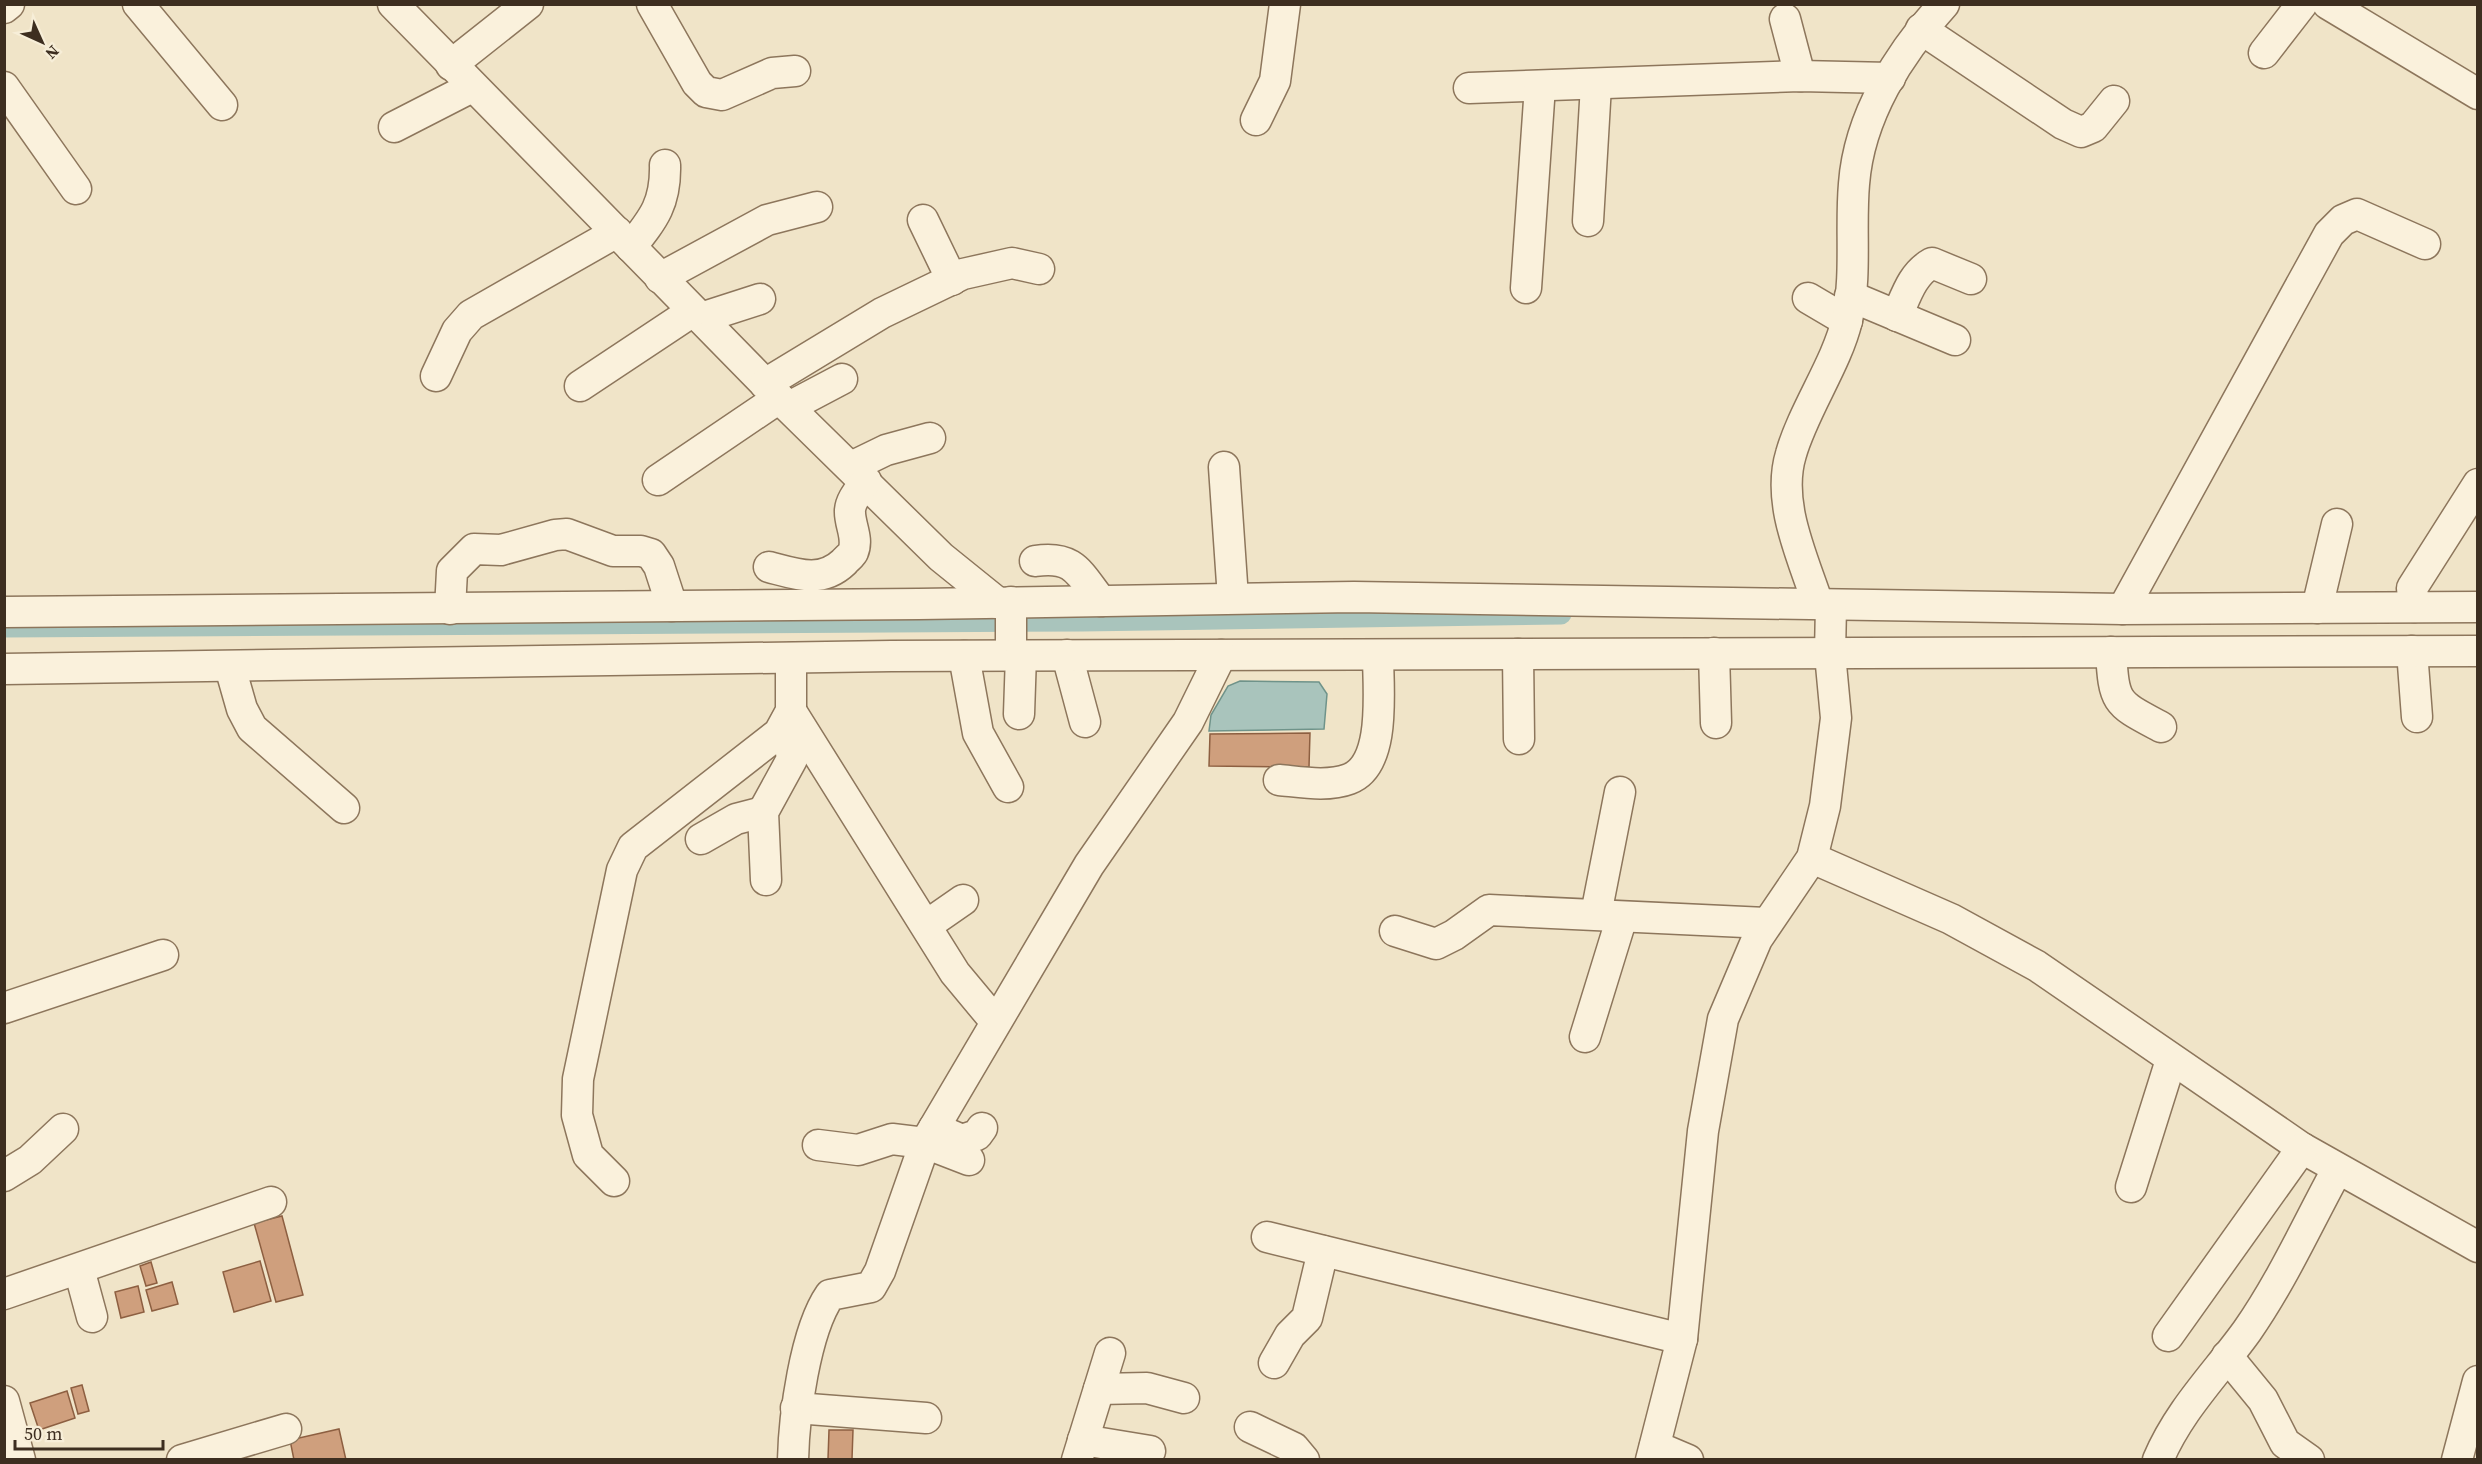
<svg xmlns="http://www.w3.org/2000/svg" width="2482" height="1464" viewBox="0 0 2482 1464" font-family="'Source Serif 4',serif">
	<rect width="100%" height="100%" fill="#f0e4c8"/>
	<polygon fill="#a9c4bc" stroke="#6f938a" stroke-width="1.5" points="1240,681 1319,682 1327,694 1324,729 1209,731 1211,715 1228,686"/>
	<g fill="none" stroke-linecap="round" stroke-linejoin="round">
		<polyline stroke="#a9c4bc" stroke-width="21" points="4,627 1082,621 1561,614"/>
	</g>
	<g fill="#cf9f7d" stroke="#8d5f41" stroke-width="1.5">
		<polygon points="1310,733 1309,767 1209,766 1210,734"/>
		<polygon points="282,1216 303,1295 276,1302 254,1223"/>
		<polygon points="260,1261 271,1301 234,1312 223,1272"/>
		<polygon points="151,1262 157,1283 146,1286 140,1266"/>
		<polygon points="172,1282 178,1304 152,1311 146,1290"/>
		<polygon points="138,1286 144,1312 121,1318 115,1292"/>
		<polygon points="82,1385 89,1411 78,1414 71,1388"/>
		<polygon points="67,1391 75,1418 39,1430 30,1403"/>
		<polygon points="339,1429 346,1460 294,1460 290,1440"/>
		<polygon points="829,1430 853,1430 852,1459 828,1459"/>
	</g>
	<g fill="none" stroke-linecap="round" stroke-linejoin="round">
		<g stroke="#8d765c" stroke-width="33">
			<g id="minor">
				<polyline points="138,4 222,105"/>
				<polyline points="393,4 779,398 941,557 998,603"/>
				<polyline points="652,4 697,83 706,92 722,95 772,73 795,71"/>
				<polyline points="2328,4 2478,94"/>
				<polyline points="4,8 9,4"/>
				<polyline points="1785,19 1800,76"/>
				<polyline points="1921,29 2063,124 2081,132 2093,127 2114,101"/>
				<polyline points="2264,53 2302,4"/>
				<polyline points="451,65 528,4"/>
				<polyline points="4,87 76,189"/>
				<polyline points="1469,88 1800,76 1890,78"/>
				<polyline points="1256,120 1275,81 1285,4"/>
				<polyline points="394,127 472,87"/>
				<polyline points="923,220 952,280"/>
				<polyline points="1588,221 1596,85"/>
				<path d="M631 247C654 218 666 203 665 165"/>
				<polyline points="660,278 767,220 817,207"/>
				<polyline points="1526,288 1540,86"/>
				<polyline points="1850,296 1955,340"/>
				<polyline points="1808,298 1847,321"/>
				<path d="M1897 316C1906 296 1912 274 1932 263L1971 279"/>
				<polyline points="701,318 760,299"/>
				<polyline points="436,376 457,331 471,315 617,232"/>
				<polyline points="765,384 882,313 963,274 1012,263 1039,269"/>
				<polyline points="580,386 693,311"/>
				<polyline points="789,407 842,379"/>
				<polyline points="851,467 886,450 930,438"/>
				<polyline points="1224,467 1233,598"/>
				<polyline points="658,480 779,398"/>
				<path d="M1035 561C1074 555 1079 573 1101 601"/>
				<path d="M769 567C796 574 821 584 844 562 846 559 852 555 853 552 859 538 849 524 850 510 851 499 860 490 866 481"/>
				<path d="M1818 604C1803 558 1776 503 1791 454 1803 411 1837 363 1847 320 1857 275 1850 229 1854 184 1859 116 1899 53 1944 4"/>
				<polyline points="2414,607 2412,588 2478,484"/>
				<polyline points="2317,608 2337,524"/>
				<polyline points="450,609 452,571 474,549 501,550 555,535 567,534 613,551 641,551 651,554 659,566 672,606"/>
				<polyline points="2123,609 2329,234 2343,220 2357,214 2425,244"/>
				<polyline points="4,612 919,604 1354,597 2123,609 2478,607"/>
				<polyline points="2412,651 2417,717"/>
				<path d="M2111 652C2114 704 2116 703 2161 727"/>
				<polyline points="1714,653 1716,723"/>
				<polyline points="1518,654 1519,739"/>
				<polyline points="1011,655 1011,602"/>
				<polyline points="1067,655 1085,722"/>
				<polyline points="964,656 978,733 1008,787"/>
				<polyline points="230,667 242,709 252,728 344,808"/>
				<polyline points="4,669 891,656 2478,651"/>
				<polyline points="791,711 955,973 995,1021"/>
				<polyline points="1019,714 1021,655"/>
				<path d="M1279 780C1301 782 1328 787 1349 779 1387 765 1378 688 1378 655"/>
				<polyline points="701,839 736,819 763,812"/>
				<polyline points="1812,858 1951,919 2037,966 2302,1148 2478,1247"/>
				<polyline points="766,880 763,812 792,759 786,721"/>
				<polyline points="1596,914 1620,792"/>
				<polyline points="927,925 963,900"/>
				<polyline points="1395,931 1436,944 1454,935 1489,910 1766,923"/>
				<polyline points="4,1008 163,955"/>
				<polyline points="1585,1037 1622,917"/>
				<polyline points="934,1128 962,1140 977,1135 982,1128"/>
				<polyline points="818,1145 858,1150 892,1139 925,1143 969,1160"/>
				<polyline points="4,1176 30,1160 63,1129"/>
				<polyline points="614,1181 588,1155 577,1115 578,1079 622,870 633,847 779,733 791,711 791,658"/>
				<polyline points="2131,1187 2171,1060"/>
				<polyline points="1267,1237 1682,1339"/>
				<polyline points="79,1269 92,1317"/>
				<polyline points="4,1294 271,1202"/>
				<polyline points="2168,1336 2302,1148"/>
				<polyline points="2227,1356 2263,1400 2285,1443 2309,1460"/>
				<polyline points="1274,1363 1290,1335 1307,1318 1323,1251"/>
				<polyline points="1099,1389 1147,1388 1184,1398"/>
				<polyline points="4,1401 20,1460"/>
				<polyline points="796,1408 926,1418"/>
				<polyline points="1250,1427 1294,1448 1304,1460"/>
				<polyline points="1083,1440 1150,1451"/>
				<polyline points="1655,1446 1688,1460"/>
				<polyline points="182,1460 286,1429"/>
				<path d="M793 1460C794 1416 805 1331 830 1295L871 1287 880 1271 925 1143 934 1128 1089 865 1188 722 1221 655"/>
				<polyline points="1077,1460 1110,1353"/>
				<polyline points="1651,1460 1682,1339 1703,1131 1723,1019 1757,939 1812,858 1825,806 1836,718 1830,654 1831,605"/>
				<path d="M2158 1460C2179 1410 2216 1374 2247 1331 2282 1281 2308 1223 2337 1170"/>
				<polyline points="2457,1460 2478,1381"/>
			</g>
		</g>
		<use href="#minor" stroke="#faf1dc" stroke-width="30"/>
	</g>
	<rect width="2482" height="1464" fill="none" stroke="#3d2e20" stroke-width="12"/>
	<g transform="translate(42 42) rotate(135)" stroke="#f7eed8" stroke-width="4.5" paint-order="stroke">
	<path d="M0-4.5L10 22L0 15L-10 22Z" fill="#3d2e20"/>
	<text y="-9" font-size="16" font-weight="bold" text-anchor="middle" fill="#3d2e20">N</text>
	</g>
	<path d="M15 1440v9h148v-9" fill="none" stroke="#3d2e20" stroke-width="3"/>
	<text x="24" y="1440" font-size="18" fill="#3d2e20" stroke="#f7eed8" stroke-width="4.5" paint-order="stroke">50 m</text>
</svg>
